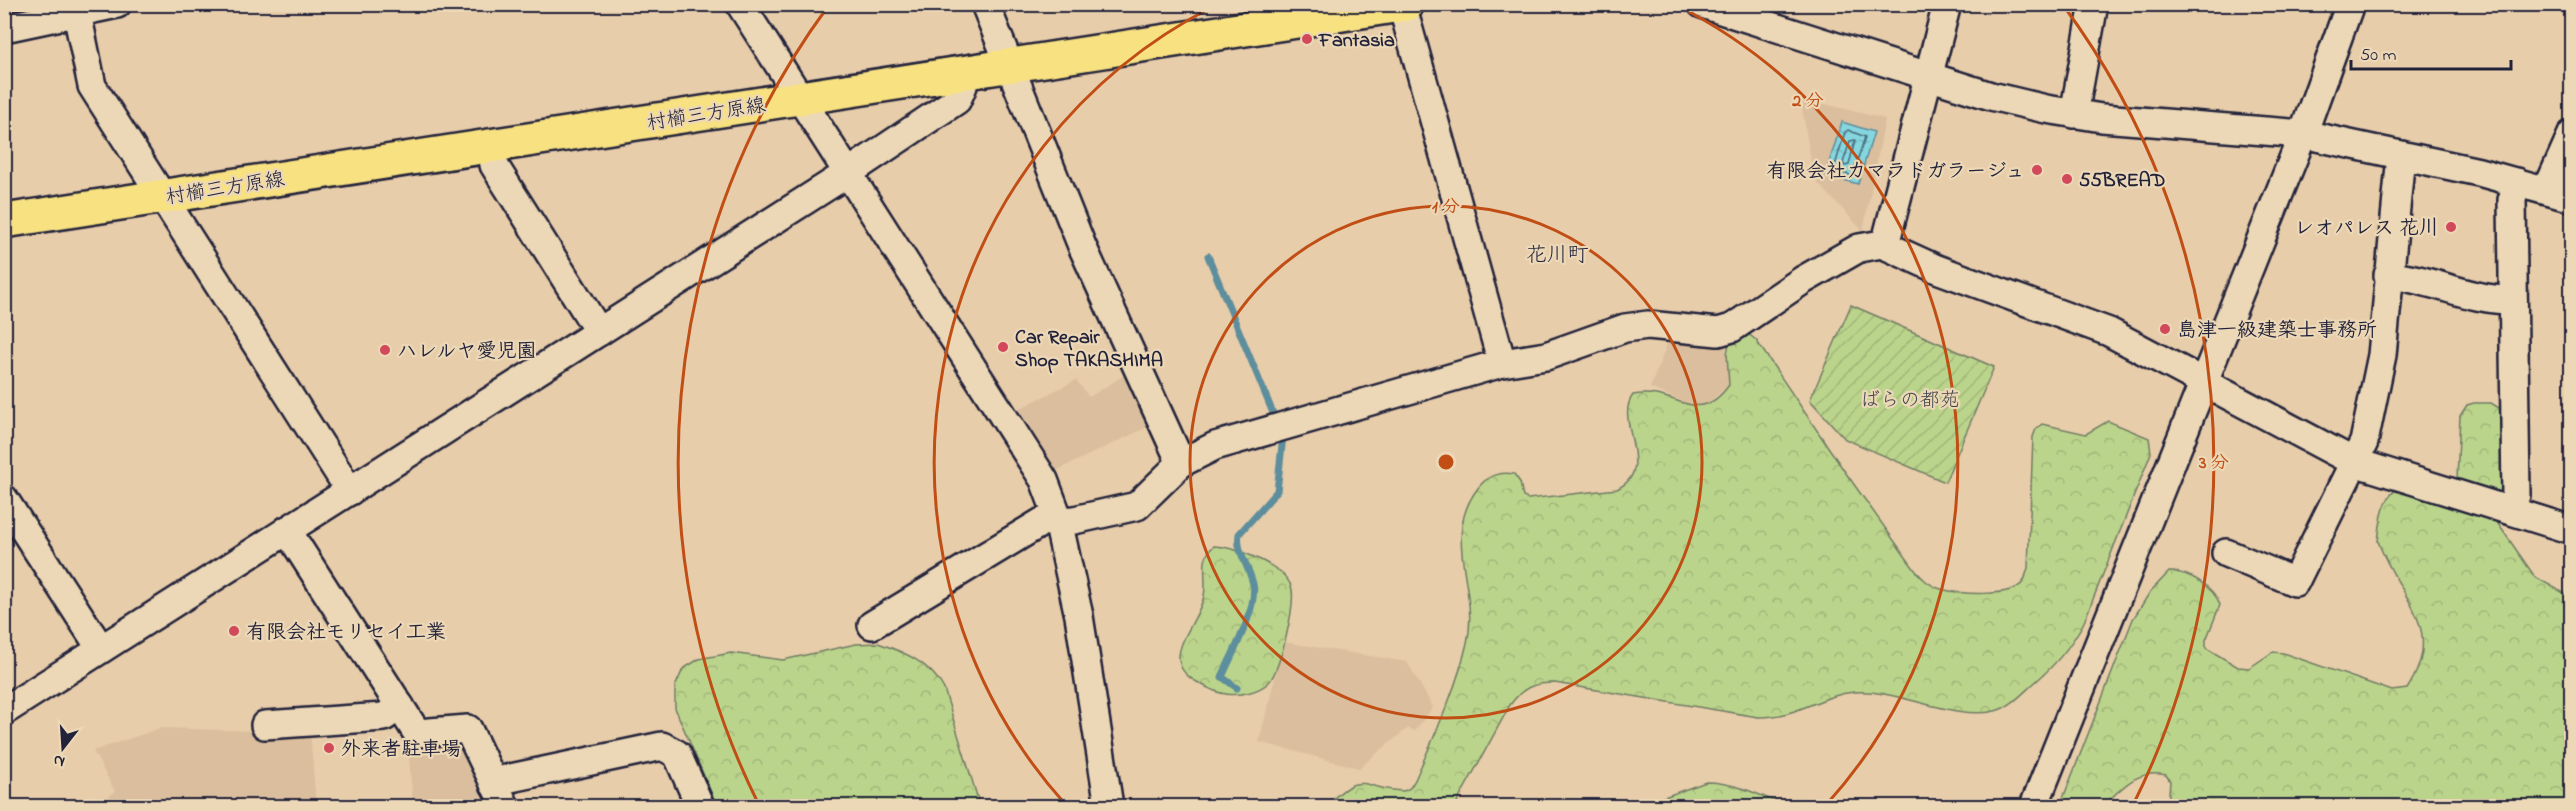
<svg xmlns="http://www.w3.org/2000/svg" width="2576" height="811" viewBox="0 0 2576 811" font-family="'Indie Flower','Klee One',sans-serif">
	<defs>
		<pattern id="forest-crowns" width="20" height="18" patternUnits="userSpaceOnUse" patternTransform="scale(1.5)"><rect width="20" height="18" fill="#bbd48b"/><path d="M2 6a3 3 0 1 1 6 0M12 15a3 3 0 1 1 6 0" fill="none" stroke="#a0b679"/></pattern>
		<pattern id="garden-furrows" width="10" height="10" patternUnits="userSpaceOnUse" patternTransform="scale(1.5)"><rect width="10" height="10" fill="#bbd48b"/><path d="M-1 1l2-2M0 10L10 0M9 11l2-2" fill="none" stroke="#a0b679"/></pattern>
		<pattern id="water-ripples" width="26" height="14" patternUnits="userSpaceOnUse" patternTransform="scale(1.5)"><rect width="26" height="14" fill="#85d6de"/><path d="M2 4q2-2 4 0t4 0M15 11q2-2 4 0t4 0" fill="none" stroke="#73b7bf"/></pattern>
	</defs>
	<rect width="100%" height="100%" fill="#e8cdaa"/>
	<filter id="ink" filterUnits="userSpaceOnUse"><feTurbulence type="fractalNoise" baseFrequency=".0167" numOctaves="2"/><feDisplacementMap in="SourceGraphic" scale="12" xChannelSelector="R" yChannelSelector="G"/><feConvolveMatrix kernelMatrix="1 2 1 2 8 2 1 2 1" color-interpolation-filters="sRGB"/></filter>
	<g filter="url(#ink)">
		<g fill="#dbbe9d">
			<polygon points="1805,99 1885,119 1863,231 1814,179 1802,108"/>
			<polygon points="1671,334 1725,338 1729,385 1706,405 1694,406 1650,388"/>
			<polygon points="1131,371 1154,424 1051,473 1013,412 1076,380 1089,397"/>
			<polygon points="1284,642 1407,662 1433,707 1415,731 1408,728 1359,768 1259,742"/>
			<polygon points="161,728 282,732 310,730 316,806 100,806 115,791 93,751"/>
			<polygon points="464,739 496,806 413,806 408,743"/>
		</g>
		<g fill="url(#forest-crowns)" stroke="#6e7b63" stroke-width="1.5">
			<path d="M1747 333 1756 340 1843 469 1915 570C1923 579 1930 586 1941 589 1959 594 2012 598 2023 582 2026 578 2026 572 2028 568L2033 437 2036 429 2042 424 2086 434 2108 421 2149 438 2151 453 2084 622C2070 648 2054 666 2032 685 2021 695 2009 708 1995 711 1953 721 1897 688 1854 692 1820 695 1797 718 1758 717L1555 683C1533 683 1523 687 1510 705L1455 806H1326C1363 768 1360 789 1404 791L1410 788 1415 780C1434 736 1456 691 1467 643 1480 590 1440 537 1478 488 1487 476 1498 471 1514 474L1520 482 1523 497 1528 499 1617 489C1658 469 1613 421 1633 395 1677 387 1697 429 1729 385L1727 354 1729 342Z"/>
			<polygon points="2474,403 2491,403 2504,411 2508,486 2500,497 2461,484 2457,479 2460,416 2467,405"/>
			<path d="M2400 487 2494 518 2535 577 2571 597V806H2168L2170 781 2166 775C2137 768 2121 789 2103 806H2060L2133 619 2150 592 2169 572C2189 571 2214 587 2220 605L2206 640V648L2238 667 2249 668 2273 652 2283 653 2392 691 2407 689C2448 626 2397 597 2378 541 2380 523 2383 495 2400 487Z"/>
			<path d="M1214 546C1235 547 1283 565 1291 586 1297 601 1280 671 1269 682 1259 692 1240 696 1226 694 1216 693 1206 687 1197 682 1156 660 1197 627 1204 596 1208 578 1198 559 1214 546Z"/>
			<path d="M878 643C904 652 931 663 944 689L980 806H717L675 708V687L683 669 699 659 731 653 783 660 856 644Z"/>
			<path d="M1706 782C1735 782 1759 795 1786 806H1639Z"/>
		</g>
		<polygon fill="url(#garden-furrows)" stroke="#6e7b63" stroke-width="1.5" points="1851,305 1994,367 1945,482 1845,439 1810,400"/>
		<polygon fill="url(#water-ripples)" stroke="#5d8e9d" stroke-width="1.5" points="1842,122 1874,132 1858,184 1825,175"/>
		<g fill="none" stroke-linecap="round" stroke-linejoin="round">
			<g stroke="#4a6a7c" stroke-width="1.5">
				<polygon points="1848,130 1865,137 1852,176 1834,169 1845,132"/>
				<polygon points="1855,140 1849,165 1845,166 1843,163 1850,141"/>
			</g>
			<g stroke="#5d8e9d" stroke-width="7">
				<polyline points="1208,256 1275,418"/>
				<path d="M1237 688 1222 677C1232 654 1258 608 1253 584 1249 566 1236 552 1239 534L1277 491 1283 436"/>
			</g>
			<g stroke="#22223b" stroke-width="32">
				<g id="minor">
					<polyline points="740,4 1044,480 1056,512 1079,616 1109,806"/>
					<polyline points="985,4 1082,246 1181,463"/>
					<polyline points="1702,4 1991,96 2046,109 2102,118 2303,134 2479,172 2572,198"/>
					<polyline points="1402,5 1502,363"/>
					<polyline points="77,13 92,86 350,491"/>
					<polyline points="4,28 117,4"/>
					<polyline points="2074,114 2094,4"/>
					<polyline points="491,146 494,165 599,332"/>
					<polyline points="2547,190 2572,134"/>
					<polyline points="1885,245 1947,4"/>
					<path d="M2388 275C2431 278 2470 301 2513 300"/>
					<polyline points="4,499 101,649"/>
					<polyline points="2511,510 2516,495 2512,200 2517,182"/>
					<polyline points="287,530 417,733 468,729 505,806"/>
					<polyline points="2226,553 2295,582 2364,442 2382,355 2401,155"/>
					<polyline points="872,625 1042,522 1074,520 1137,506 1181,463 1215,446 1502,363 1546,356 1625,328 1648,325 1718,332 1732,328 1803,280 1859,248 1882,244 1937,269 2109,332 2354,462 2572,530"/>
					<polyline points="4,711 848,173 957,100 963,86 961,74"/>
					<polyline points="265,725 384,717 400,706"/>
					<polyline points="494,784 506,779 662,746 677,754 700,806"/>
					<polyline points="2034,806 2303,134 2350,4"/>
				</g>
			</g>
			<g stroke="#22223b" stroke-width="38">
				<polyline id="major" points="4,221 1407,4"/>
			</g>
			<use href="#minor" stroke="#ecd8b6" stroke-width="27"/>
			<use href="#major" stroke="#f8e181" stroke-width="33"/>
		</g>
	</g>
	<g fill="none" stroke="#c04e15" stroke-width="3">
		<circle cx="1446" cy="462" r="256"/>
		<path d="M1066 805A512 512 0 0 1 1214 6M1678 6A512 512 0 0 1 1826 805"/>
		<path d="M759 805A768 768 0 0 1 829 5M2063 5A768 768 0 0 1 2133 805"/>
	</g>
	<g fill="#d1495b" stroke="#ecd8b6" stroke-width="2">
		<circle cx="1307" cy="39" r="6"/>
		<circle cx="2037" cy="170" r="6"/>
		<circle cx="2067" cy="179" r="6"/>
		<circle cx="2451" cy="227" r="6"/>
		<circle cx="2165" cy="329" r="6"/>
		<circle cx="1003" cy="347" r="6"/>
		<circle cx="385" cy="350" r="6"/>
		<circle cx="234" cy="631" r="6"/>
		<circle cx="329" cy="748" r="6"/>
	</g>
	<g text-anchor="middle" stroke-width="4.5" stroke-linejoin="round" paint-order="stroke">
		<g font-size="20" font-weight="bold" fill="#22223b" stroke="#ecd8b6" text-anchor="start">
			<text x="1319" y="46">Fantasia</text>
			<text x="2025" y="177" text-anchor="end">有限会社カマラドガラージュ</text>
			<text x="2079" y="186">55BREAD</text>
			<text x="2439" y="234" text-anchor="end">レオパレス 花川</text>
			<text x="2177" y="336">島津一級建築士事務所</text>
			<text x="1015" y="343">Car Repair<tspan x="1015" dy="23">Shop TAKASHIMA</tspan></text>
			<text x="397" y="357">ハレルヤ愛児園</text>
			<text x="246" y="638">有限会社モリセイ工業</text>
			<text x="341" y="755">外来者駐車場</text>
		</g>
		<g font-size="20" fill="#22223b" stroke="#ecd8b6">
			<text transform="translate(706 113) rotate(-9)" y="7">村櫛三方原線</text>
			<text transform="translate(225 187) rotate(-9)" y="7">村櫛三方原線</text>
		</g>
		<g font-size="20" fill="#41464b" stroke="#ecd8b6">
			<text x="1910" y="406">ばらの都苑</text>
		</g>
		<g font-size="21" fill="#22223b" stroke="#ecd8b6">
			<text x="1557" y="261">花川町</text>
		</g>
	</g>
	<circle cx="1446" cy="462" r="9" fill="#c04e15" stroke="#ecd8b6" stroke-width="3"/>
	<g font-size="18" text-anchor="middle" font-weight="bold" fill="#c04e15" stroke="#ecd8b6" stroke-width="4.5" stroke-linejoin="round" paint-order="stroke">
		<text x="1808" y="106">2 分</text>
		<text x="1446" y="212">1 分</text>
		<text x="2214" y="468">3 分</text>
	</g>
	<rect width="2576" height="811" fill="none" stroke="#ecd8b6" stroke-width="24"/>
	<rect x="12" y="12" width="2552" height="787" fill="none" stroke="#22223b" stroke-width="2" filter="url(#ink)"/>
	<g transform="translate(63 748) rotate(197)" stroke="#ecd8b6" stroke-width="4.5" paint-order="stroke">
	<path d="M0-4.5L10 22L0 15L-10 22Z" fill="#22223b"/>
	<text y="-9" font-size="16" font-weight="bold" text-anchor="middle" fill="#22223b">N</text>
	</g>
	<path d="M2351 60v9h160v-9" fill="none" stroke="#22223b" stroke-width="3"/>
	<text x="2360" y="60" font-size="18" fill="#22223b" stroke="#ecd8b6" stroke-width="4.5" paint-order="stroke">50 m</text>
</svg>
